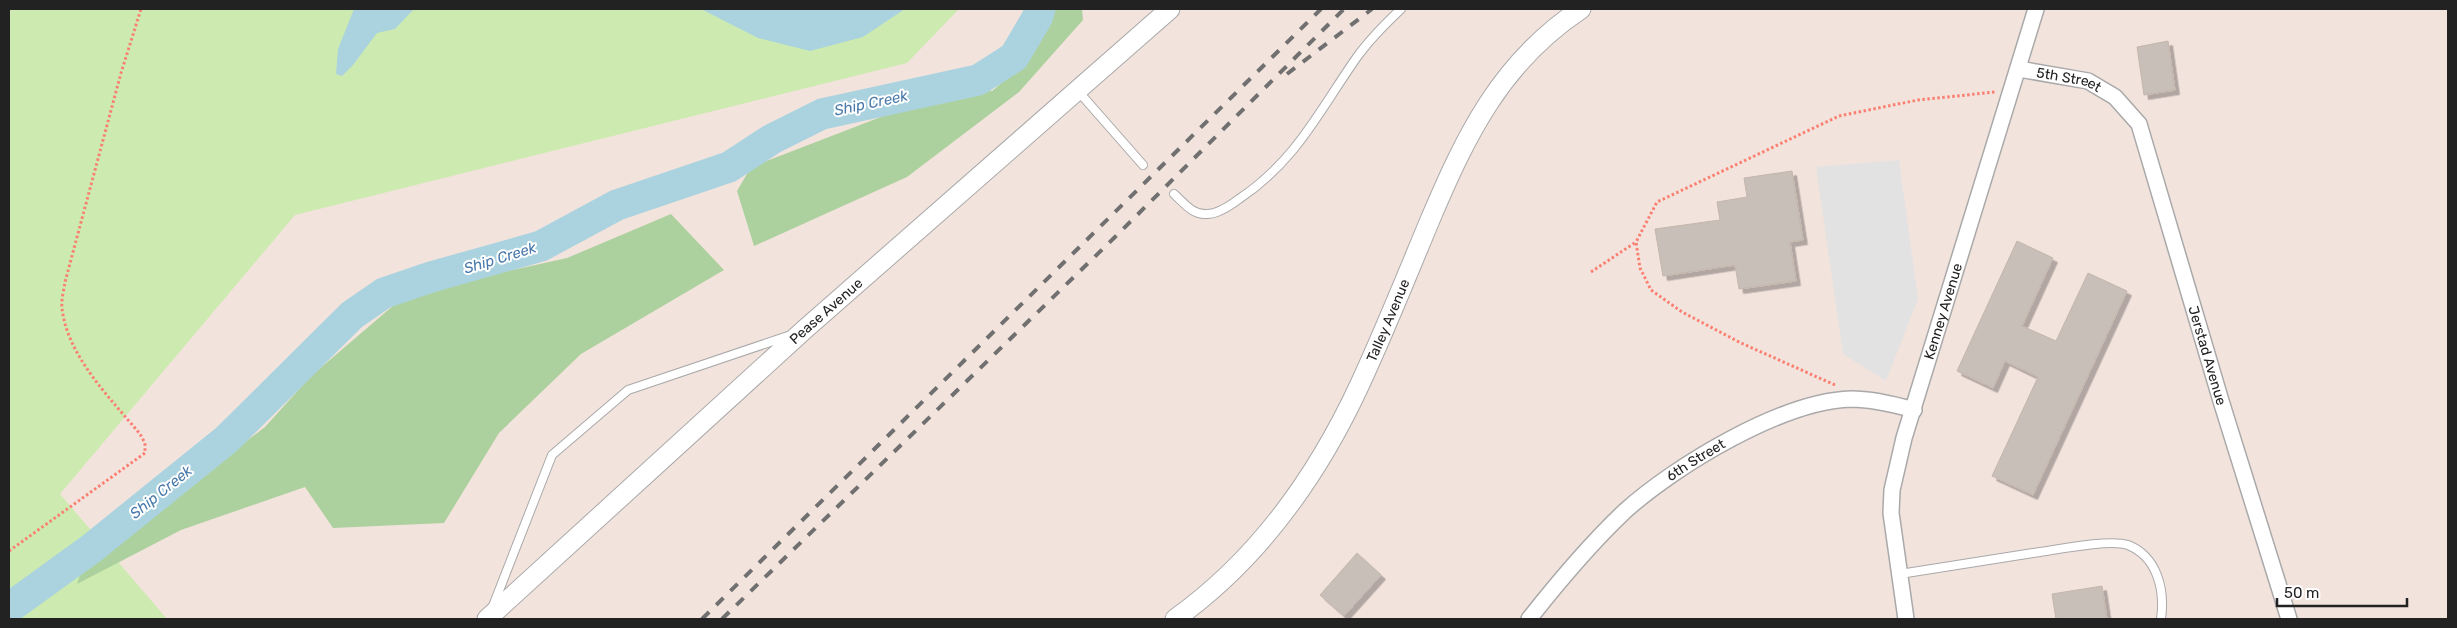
<svg xmlns="http://www.w3.org/2000/svg" width="2457" height="628" viewBox="0 0 2457 628" font-family="Rubik,sans-serif">
	<defs>
		<filter id="shadow"><feDropShadow dx="4.5" dy="4.5" stdDeviation="0" flood-color="#0004"/></filter>
	</defs>
	<rect width="100%" height="100%" fill="#f2efe9"/>
	<rect fill="#f3e3dd" x="9" y="9" width="2439" height="610"/>
	<polygon fill="#cdebb0" points="9,9 959,9 907,63 295,215 60,494 167,619 9,619"/>
	<g fill="#add19e">
		<polygon points="1054,9 1082,9 1083,20 1019,92 907,177 754,246 737,191 751,167 899,110 971,87 992,91 1017,70 1049,27"/>
		<polygon points="671,214 724,270 581,354 499,433 444,523 333,528 305,487 181,530 77,584 84,563 265,427 311,376 408,293 567,258"/>
	</g>
	<polygon fill="#e2e2e2" points="1899,160 1918,299 1886,381 1843,354 1816,167"/>
	<g fill="#aad3df">
		<polygon points="354,9 414,9 395,29 377,33 353,65 342,76 336,74 338,49"/>
		<polygon points="701,9 905,9 863,37 810,51 758,38"/>
	</g>
	<g fill="none" stroke-linecap="round" stroke-linejoin="round">
		<polyline stroke="#aad3df" stroke-width="31" points="9,608 92,548 227,439 352,315 384,293 431,277 541,246 617,205 729,167 772,139 822,114 978,80 1014,57 1037,18 1040,9"/>
	</g>
	<g fill="#c7bfb8" stroke="#c4b6ab" filter="url(#shadow)">
		<polygon points="2168,41 2175,90 2144,95 2137,47"/>
		<polygon points="1792,171 1803,240 1790,242 1796,281 1739,289 1735,265 1663,276 1655,229 1720,220 1717,202 1747,197 1744,178"/>
		<polygon points="2017,241 2053,258 2022,326 2056,341 2088,273 2127,291 2033,495 1992,476 2038,377 2005,361 1993,388 1957,371"/>
		<polygon points="1357,553 1381,575 1344,616 1320,595"/>
		<polygon points="2102,586 2107,619 2056,619 2052,594"/>
	</g>
	<g fill="none" stroke-linecap="round" stroke-linejoin="round">
		<g stroke="#a9a9a9" stroke-width="10">
			<g id="service">
				<polyline points="1078,91 1143,165"/>
				<path d="M1174 194C1184 203 1192 214 1205 214 1216 215 1231 205 1239 199 1297 160 1319 111 1357 57 1370 39 1385 24 1401 9"/>
				<path d="M1900 574C1946 567 1993 559 2040 552 2060 549 2110 539 2128 545 2158 557 2165 591 2161 619"/>
				<polyline points="493,606 552,455 628,390 791,335"/>
			</g>
		</g>
		<g stroke="#a9a9a9" stroke-width="18">
			<g id="minor">
				<path id="s1" d="M2019 69 2088 81 2115 97 2139 124 2221 401 2289 619"/>
				<path id="s2" d="M1529 619C1559 581 1590 544 1625 511 1675 466 1782 401 1851 399 1872 399 1893 404 1914 410"/>
				<path id="s3" d="M1906 619 1891 513 1892 490 1904 438 2036 9"/>
			</g>
		</g>
		<g stroke="#a9a9a9" stroke-width="21">
			<g id="tertiary">
				<path id="s4" d="M487 619 804 330 1170 9"/>
				<path id="s5" d="M1175 619C1259 559 1317 477 1360 384 1385 330 1407 275 1430 220 1466 135 1501 62 1581 9"/>
			</g>
		</g>
		<g stroke="#fa8072" stroke-width="3" stroke-dasharray="2.5 2.5" stroke-linecap="butt">
			<polyline points="1591,272 1636,242"/>
			<polyline points="1835,385 1741,343 1682,312 1651,290 1640,268 1636,242 1657,202 1839,116 1918,100 1995,92"/>
			<path d="M9 551 145 453V443L140 434C111 399 67 356 62 308 61 300 64 290 65 282L121 73 141 9"/>
		</g>
		<use href="#service" stroke="#fff" stroke-width="8"/>
		<use href="#minor" stroke="#fff" stroke-width="15"/>
		<use href="#tertiary" stroke="#fff" stroke-width="19"/>
		<g stroke="#707070" stroke-width="4" stroke-dasharray="10 10" stroke-linecap="butt">
			<polyline points="1287,74 1372,9"/>
			<polyline points="702,619 1321,9"/>
			<polyline points="722,619 1115,237 1344,9"/>
		</g>
	</g>
	<g text-anchor="middle" stroke-width="4" stroke-linejoin="round" paint-order="stroke">
		<g font-size="14" fill="#222" stroke="#fff">
			<text dy="5" stroke="none"><textPath href="#s1" startOffset="51">5th Street</textPath></text>
			<text dy="5" stroke="none"><textPath href="#s3" startOffset="316">Kenney Avenue</textPath></text>
			<text dy="5" stroke="none"><textPath href="#s4" startOffset="458">Pease Avenue</textPath></text>
			<text dy="5" stroke="none"><textPath href="#s5" startOffset="372">Talley Avenue</textPath></text>
			<text dy="5" stroke="none"><textPath href="#s1" startOffset="379">Jerstad Avenue</textPath></text>
			<text dy="5" stroke="none"><textPath href="#s2" startOffset="232">6th Street</textPath></text>
		</g>
		<g font-size="15" font-style="italic" fill="#4a7aab" stroke="#fff">
			<text transform="translate(871 103) rotate(-12)" y="5">Ship Creek</text>
			<text transform="translate(500 258) rotate(-17)" y="5">Ship Creek</text>
			<text transform="translate(161 492) rotate(-39)" y="5">Ship Creek</text>
		</g>
	</g>
	<rect width="2457" height="628" fill="none" stroke="#222222" stroke-width="20"/>
	<path d="M2277 598v8h130v-8" fill="none" stroke="#222222" stroke-width="2.5"/>
	<text x="2284" y="598" font-size="15" fill="#222222" stroke="#ffffff" stroke-width="4" paint-order="stroke">50 m</text>
</svg>
